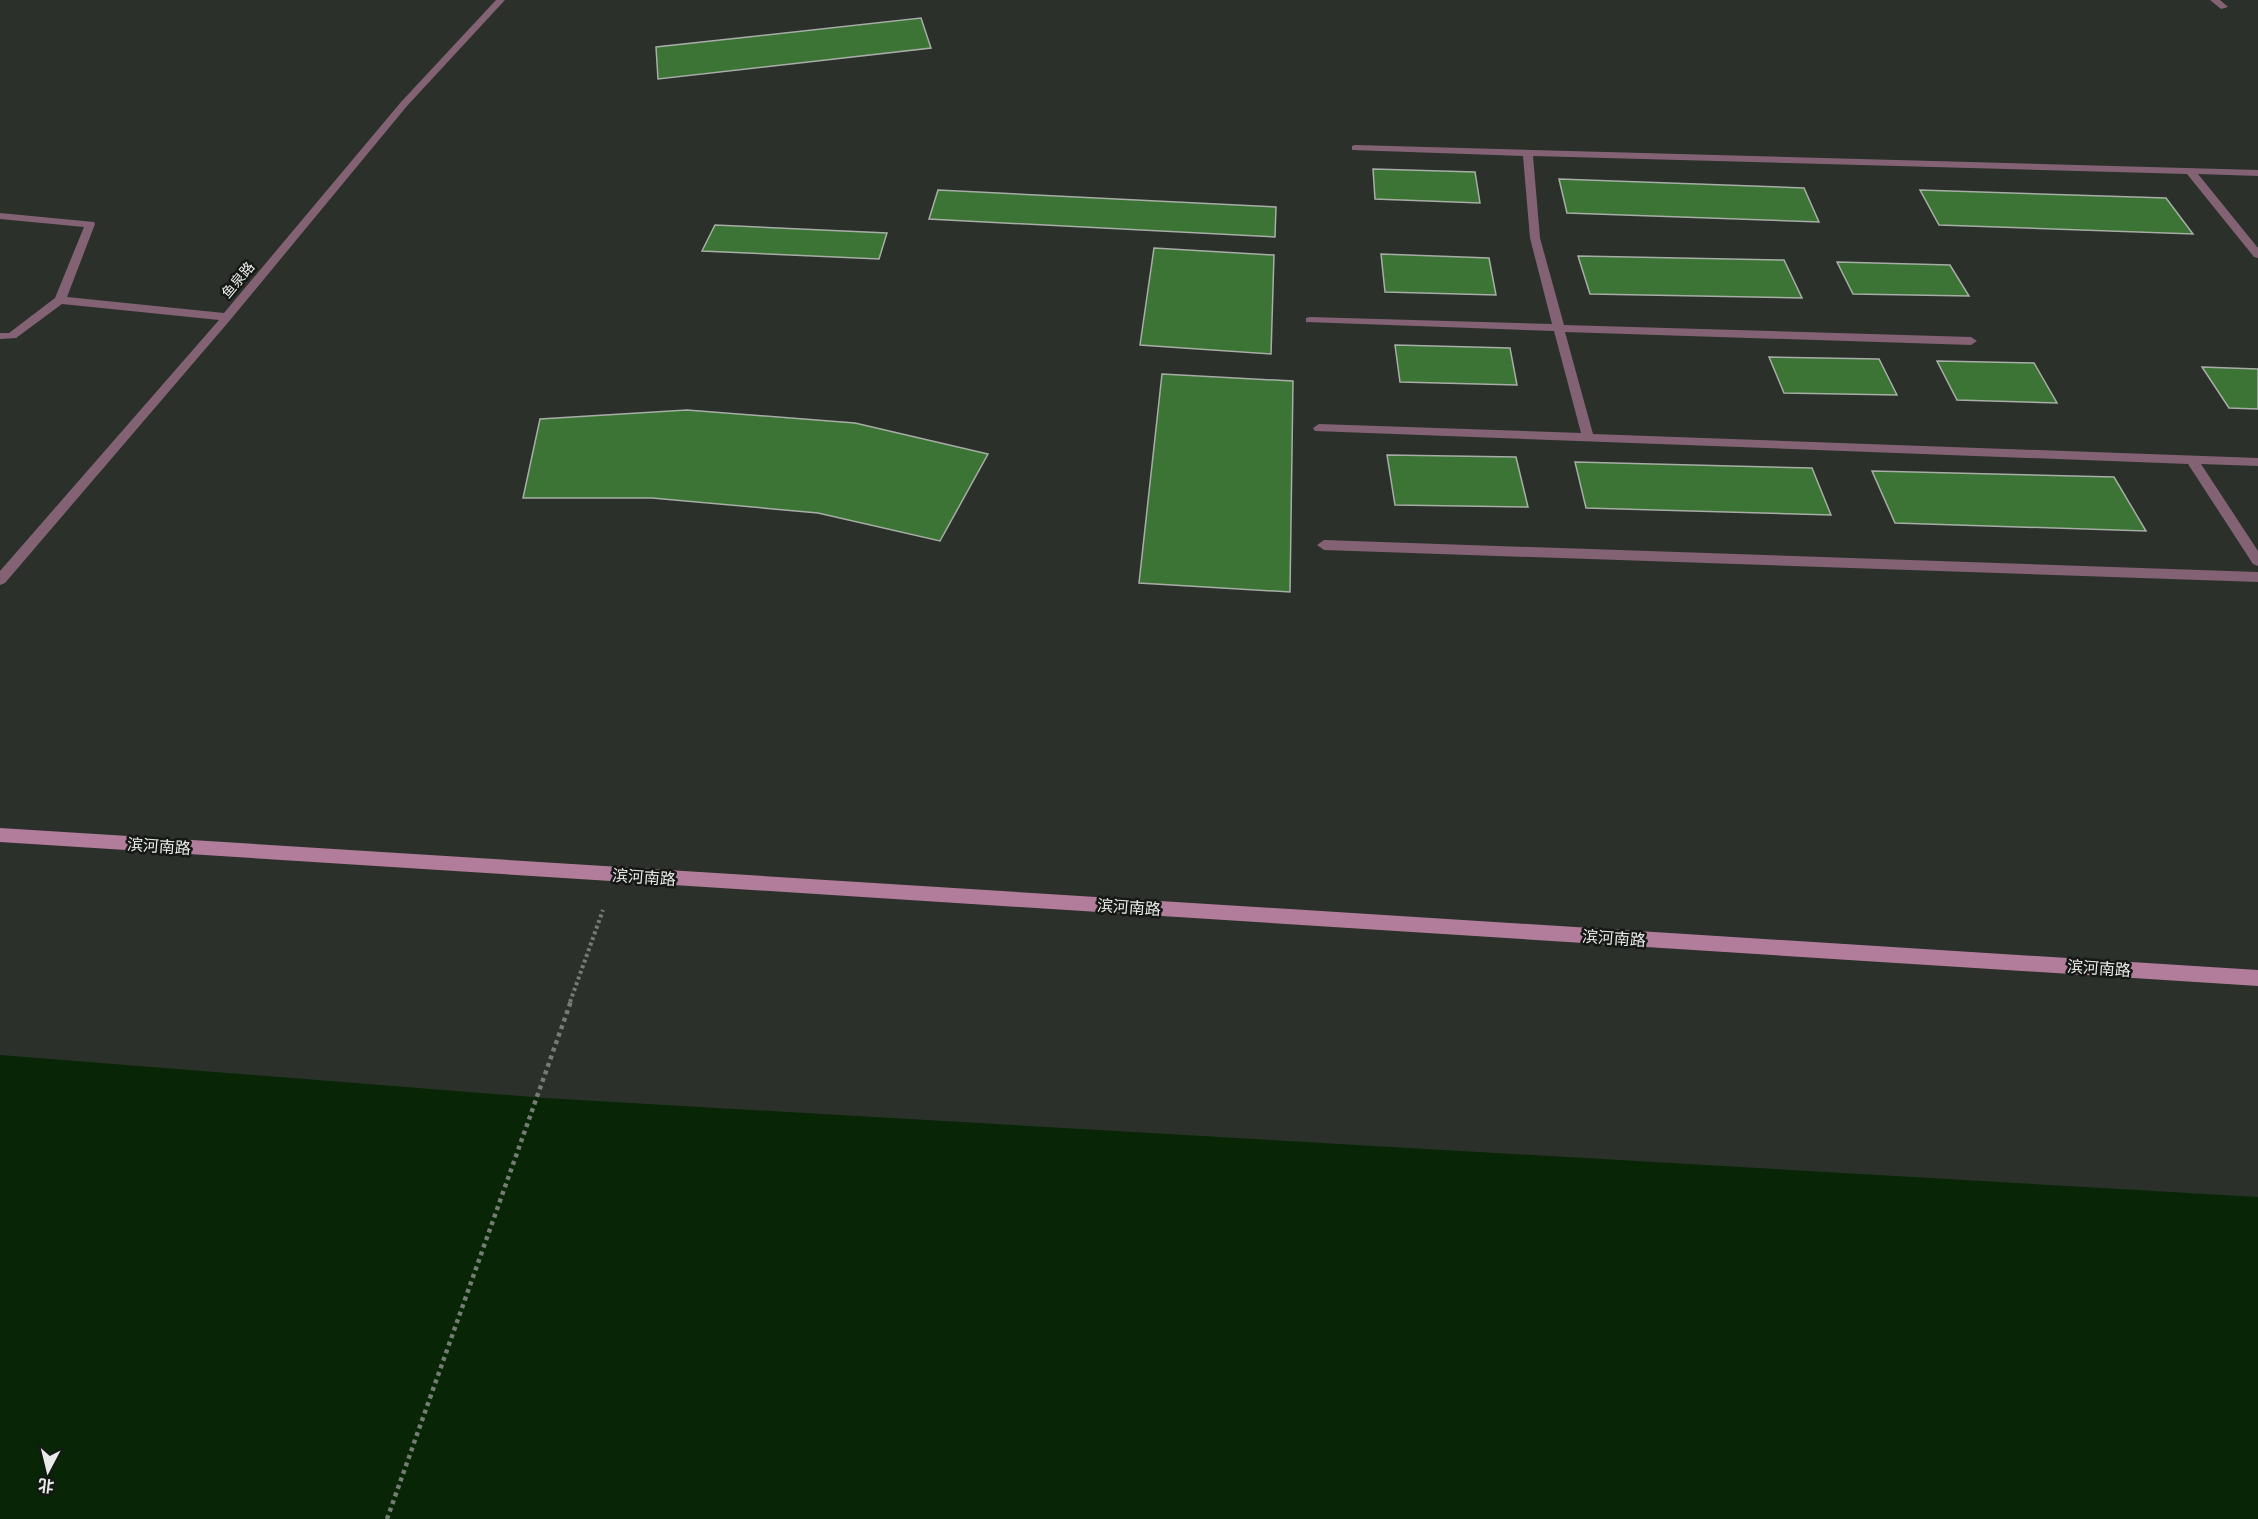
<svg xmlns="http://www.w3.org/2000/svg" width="2258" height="1519" viewBox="0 0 2258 1519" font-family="'PT Sans','Noto Sans SC',sans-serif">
	<rect width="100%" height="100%" fill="#2b302b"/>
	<polygon fill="#082605" points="0,1055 545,1098 2258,1197 2258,1519 0,1519"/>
	<g fill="#3b7434" stroke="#a8aea7" stroke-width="1.5">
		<polygon points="921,18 931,48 658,79 656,47"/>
		<polygon points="1373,169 1475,172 1480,203 1375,199"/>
		<polygon points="1559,179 1804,188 1819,222 1567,213"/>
		<polygon points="938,190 1276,207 1275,237 929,219"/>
		<polygon points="1920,190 2166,198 2193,234 1939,225"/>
		<polygon points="715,225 887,233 879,259 702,251"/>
		<polygon points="1154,248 1274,255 1271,354 1140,345"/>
		<polygon points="1381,254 1489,258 1496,295 1385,292"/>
		<polygon points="1578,256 1784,260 1802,298 1590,294"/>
		<polygon points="1837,262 1950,265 1969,296 1853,294"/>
		<polygon points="1395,345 1510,348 1517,385 1400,382"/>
		<polygon points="1769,357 1879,359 1897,395 1784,393"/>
		<polygon points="1937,361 2034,363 2057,403 1957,400"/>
		<polygon points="2202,367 2258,369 2258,409 2229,408"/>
		<polygon points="1162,374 1293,381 1290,592 1139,583"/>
		<polygon points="687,410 855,423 988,454 940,541 818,513 652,498 523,498 540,419"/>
		<polygon points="1387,455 1516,457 1528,507 1395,505"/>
		<polygon points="1575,462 1812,468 1831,515 1586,508"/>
		<polygon points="1872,471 2114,477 2146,531 1895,523"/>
	</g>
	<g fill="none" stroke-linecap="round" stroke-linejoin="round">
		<polyline stroke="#767b76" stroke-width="4" stroke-dasharray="3 3" stroke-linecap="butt" points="570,1002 603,910"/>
		<polyline stroke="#767b76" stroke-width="4.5" stroke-dasharray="4 4" stroke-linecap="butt" points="387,1519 571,1001"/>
		<g fill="#836274" fill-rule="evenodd">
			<polygon points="2210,0 2220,0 2228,7 2221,9"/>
			<polygon points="1355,145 2258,170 2258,176 2198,174 2258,248 2258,258 2254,257 2187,174 1533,156 1540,238 1564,325 1971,337 1977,341 1971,345 1565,332 1593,434 2258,458 2258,466 2201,464 2258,551 2258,566 2253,564 2188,464 1315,431 1313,428 1319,424 1581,433 1554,331 1306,322 1306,318 1310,317 1552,324 1530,238 1523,156 1352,150 1352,146"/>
			<polygon points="1324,540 2258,572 2258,582 1324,550 1317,545"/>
		</g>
		<polygon fill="#836274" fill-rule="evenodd" points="496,0 505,0 407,106 231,319 5,583 0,585 0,571 219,320 62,304 16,338 0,339 0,333 9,333 55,298 84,227 0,219 0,213 94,222 95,224 67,297 224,313 401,102"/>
		<polygon fill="#b27d9b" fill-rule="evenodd" points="0,828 2258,970 2258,986 0,842"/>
	</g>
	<g text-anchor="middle" stroke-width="5" stroke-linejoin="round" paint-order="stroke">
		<g font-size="14" fill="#e8ebe7" stroke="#151815">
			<text transform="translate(238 280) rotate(-50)" y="5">鱼泉路</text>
		</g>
		<g font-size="16" fill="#e8ebe7" stroke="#151815">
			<text transform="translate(159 846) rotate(4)" y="6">滨河南路</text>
			<text transform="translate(644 877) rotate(4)" y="6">滨河南路</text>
			<text transform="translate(1129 907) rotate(4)" y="6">滨河南路</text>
			<text transform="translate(1614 938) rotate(4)" y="6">滨河南路</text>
			<text transform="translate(2099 968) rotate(4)" y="6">滨河南路</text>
		</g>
	</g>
	<g transform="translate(48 1471) rotate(187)" stroke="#151815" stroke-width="4.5" paint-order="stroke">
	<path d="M0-4.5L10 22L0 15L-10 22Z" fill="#e8ebe7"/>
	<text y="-9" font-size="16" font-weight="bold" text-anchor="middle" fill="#e8ebe7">北</text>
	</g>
</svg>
